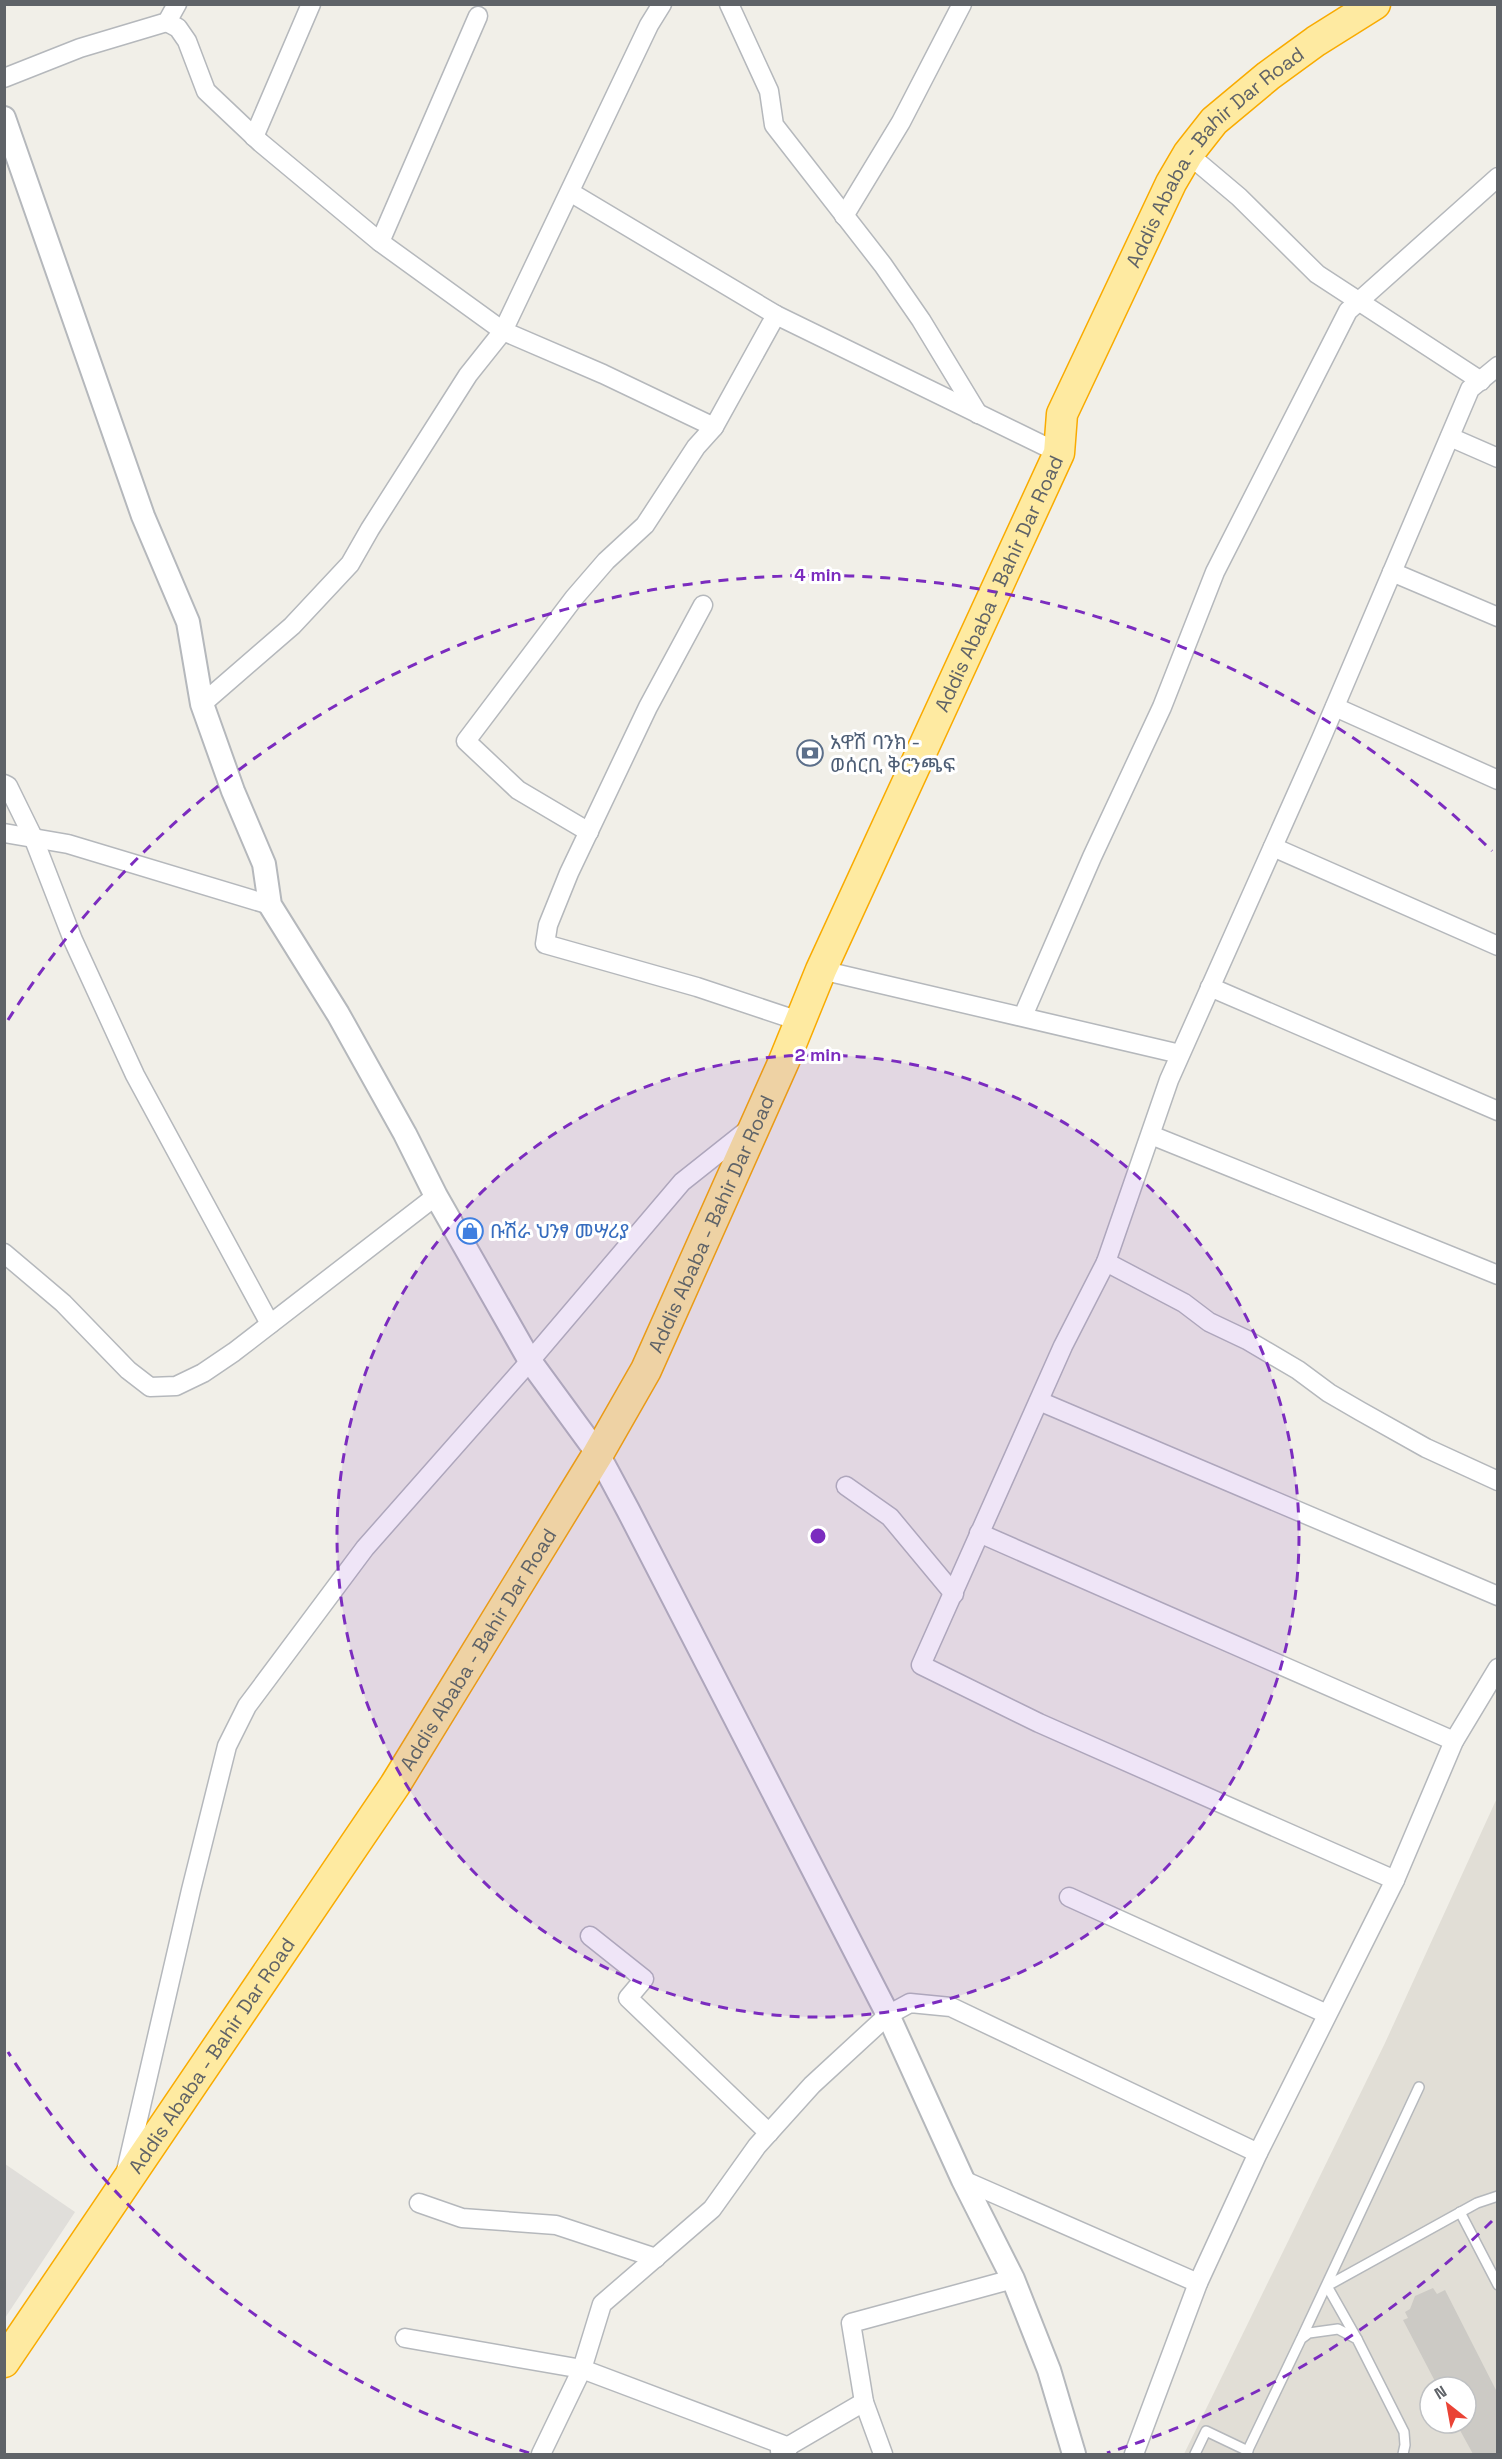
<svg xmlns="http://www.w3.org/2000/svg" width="1502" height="2459" viewBox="0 0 1502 2459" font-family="'Space Grotesk','Noto Sans Ethiopic',sans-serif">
	<rect width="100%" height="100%" fill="#f1efe8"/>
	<polygon fill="#e0deda" points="5,2164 75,2212 5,2318"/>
	<path fill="#e1ded6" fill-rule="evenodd" d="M1497 1798V2454H1184L1385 2043ZM1430 2387H1466V2423H1430Z"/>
	<polygon fill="#cccac5" points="1433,2288 1437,2294 1445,2290 1497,2392 1497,2454 1473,2454 1456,2423 1466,2423 1466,2387 1438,2387 1403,2320 1408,2318 1405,2312 1410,2309 1415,2296"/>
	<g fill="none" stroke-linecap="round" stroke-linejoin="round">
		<g stroke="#b5b8bc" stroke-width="12">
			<g id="service">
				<polyline points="1460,2212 1498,2285"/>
				<polyline points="1302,2337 1419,2087"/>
				<polyline points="1357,2339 1327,2286 1477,2203 1498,2196"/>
				<polyline points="1195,2454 1206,2431 1248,2451"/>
				<polyline points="1246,2454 1301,2339 1309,2333 1338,2329 1357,2339 1404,2432 1405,2445 1403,2454"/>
			</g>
		</g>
		<g stroke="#b5b8bc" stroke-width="21">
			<g id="minor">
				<polyline points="729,4 769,91 774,125 883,265 921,320 978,414"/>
				<polyline points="167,22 178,28 187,41 206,91 261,143 380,242 503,331 603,374 714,427 776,315"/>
				<polyline points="4,78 80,48 167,22 177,4"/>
				<polyline points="254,137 311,4"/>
				<polyline points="1188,154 1239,197 1317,274 1481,381"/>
				<polyline points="570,192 776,315 1059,453"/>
				<polyline points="844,216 901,122 962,4"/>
				<polyline points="380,242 478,16"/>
				<polyline points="1450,437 1498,458"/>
				<polyline points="1392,572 1498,617"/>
				<polyline points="703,605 648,707 569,873 548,925 545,944 697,987 799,1021"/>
				<polyline points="202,704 292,626 350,564 370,529 468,375 503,331 649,25 662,4"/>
				<polyline points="1335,707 1498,780"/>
				<polyline points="4,784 8,786 33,837 73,940 135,1075 270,1324"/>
				<polyline points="589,832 518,790 466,741 574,598 606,561 645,525 696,447 714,427"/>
				<polyline points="4,833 68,844 270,905"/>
				<polyline points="1273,847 1498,946"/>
				<polyline points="821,970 1180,1054"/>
				<polyline points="1210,987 1498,1111"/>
				<polyline points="1023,1016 1092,857 1162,707 1215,572 1348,311 1498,177"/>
				<polyline points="1151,1135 1498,1275"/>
				<polyline points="4,1253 63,1303 128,1370 150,1387 176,1386 203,1373 234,1352 436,1196"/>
				<polyline points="1106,1262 1184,1303 1209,1322 1247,1340 1298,1370 1329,1393 1360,1411 1426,1448 1498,1481"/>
				<polyline points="1039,1401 1498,1596"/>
				<polyline points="846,1486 890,1517 954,1594"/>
				<polyline points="979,1533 1454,1741"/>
				<polyline points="1395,1880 1039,1723 921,1665 1063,1346 1106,1262 1169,1080 1321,739 1470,389 1498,366"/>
				<polyline points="1069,1897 1327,2014"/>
				<polyline points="590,1936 644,1979 628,1998 769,2133"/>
				<polyline points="126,2171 191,1890 227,1746 247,1706 365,1548 530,1361 682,1182 750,1128"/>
				<polyline points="963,2180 1198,2283"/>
				<polyline points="419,2203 462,2218 556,2225 656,2258"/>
				<polyline points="405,2338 582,2369 789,2447"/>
				<polyline points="780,2451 864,2402"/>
				<polyline points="541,2454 582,2369 602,2304 712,2209 757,2146 812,2085 888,2015 910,2003 951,2007 1258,2153"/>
				<polyline points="883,2454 864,2402 851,2323 1013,2279"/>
				<polyline points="1134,2454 1198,2283 1258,2153 1395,1880 1454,1741 1498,1668"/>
			</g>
		</g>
		<g stroke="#b5b8bc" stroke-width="26">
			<polyline id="tertiary" points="4,118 143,516 188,622 202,704 233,791 264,864 270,905 338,1014 405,1134 436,1196 530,1361 598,1454 628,1510 888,2015 963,2180 1013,2279 1049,2370 1074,2454"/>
		</g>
		<g stroke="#f9ab00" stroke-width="33">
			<g id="trunk">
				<path id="s1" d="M4 2362 395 1785 598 1454 646 1370 784 1061 821 970 1059 453 1062 414 1171 183 1188 154 1214 121 1268 76 1316 41 1375 4"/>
			</g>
		</g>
		<use href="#service" stroke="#fff" stroke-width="9"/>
		<use href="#minor" stroke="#fff" stroke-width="18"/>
		<use href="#tertiary" stroke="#fff" stroke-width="22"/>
		<use href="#trunk" stroke="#feeaa1" stroke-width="30"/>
	</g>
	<circle cx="818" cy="1536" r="481" fill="#7b2cbf" fill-opacity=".12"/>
	<g fill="none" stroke="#7b2cbf" stroke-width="3" stroke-dasharray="10 8">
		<circle cx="818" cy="1536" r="481"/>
		<path d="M1492 2221A961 961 0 0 1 1107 2453M529 2453A961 961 0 0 1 8 2052M8 1020A961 961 0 0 1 1492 851"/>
	</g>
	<defs>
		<g id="bank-ring" transform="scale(1.35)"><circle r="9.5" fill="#fff" stroke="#5c6f8a" stroke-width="1.5"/><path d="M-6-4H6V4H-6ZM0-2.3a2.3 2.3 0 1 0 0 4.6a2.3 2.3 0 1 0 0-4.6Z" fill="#5c6f8a"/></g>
		<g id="shop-ring" transform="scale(1.35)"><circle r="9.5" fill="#fff" stroke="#3f7fe0" stroke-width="1.5"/><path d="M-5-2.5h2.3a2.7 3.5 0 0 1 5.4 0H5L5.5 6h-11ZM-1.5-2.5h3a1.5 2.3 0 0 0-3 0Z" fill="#3f7fe0"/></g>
	</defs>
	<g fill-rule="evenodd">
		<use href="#bank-ring" x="810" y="753"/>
		<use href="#shop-ring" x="470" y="1231"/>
	</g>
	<g text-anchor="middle" stroke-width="6" stroke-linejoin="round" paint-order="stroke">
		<g font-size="20" fill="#5f6368" stroke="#fff">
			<text dy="7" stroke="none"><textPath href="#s1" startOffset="2530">Addis Ababa - Bahir Dar Road</textPath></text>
			<text dy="7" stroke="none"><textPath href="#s1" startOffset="2044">Addis Ababa - Bahir Dar Road</textPath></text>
			<text dy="7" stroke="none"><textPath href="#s1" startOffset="1342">Addis Ababa - Bahir Dar Road</textPath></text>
			<text dy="7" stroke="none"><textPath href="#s1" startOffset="856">Addis Ababa - Bahir Dar Road</textPath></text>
			<text dy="7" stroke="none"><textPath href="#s1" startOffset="370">Addis Ababa - Bahir Dar Road</textPath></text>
		</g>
		<g font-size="20" fill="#4e5e75" stroke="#fff" text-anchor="start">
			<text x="830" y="749">አዋሽ ባንክ -<tspan x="830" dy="23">ወሰርቢ ቅርንጫፍ</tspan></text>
		</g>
		<g font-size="20" fill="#366cbe" stroke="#fff" text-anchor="start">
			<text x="490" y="1238">ቡሽራ ህንፃ መሣሪያ</text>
		</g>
	</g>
	<circle cx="818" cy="1536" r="9" fill="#7b2cbf" stroke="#fff" stroke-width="3"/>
	<g font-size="18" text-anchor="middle" font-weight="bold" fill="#7b2cbf" stroke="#fff" stroke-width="6" stroke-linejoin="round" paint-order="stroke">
		<text x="818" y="581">4 min</text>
		<text x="818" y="1061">2 min</text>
	</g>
	<rect width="1502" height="2459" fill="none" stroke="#5f6368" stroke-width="12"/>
	<g transform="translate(1448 2405) rotate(329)"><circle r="28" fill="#ffffff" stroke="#bfc1c3" stroke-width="1.5"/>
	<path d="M0-4.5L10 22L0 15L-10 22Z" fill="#ea4335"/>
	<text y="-9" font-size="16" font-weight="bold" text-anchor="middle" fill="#5f6368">N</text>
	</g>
</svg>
